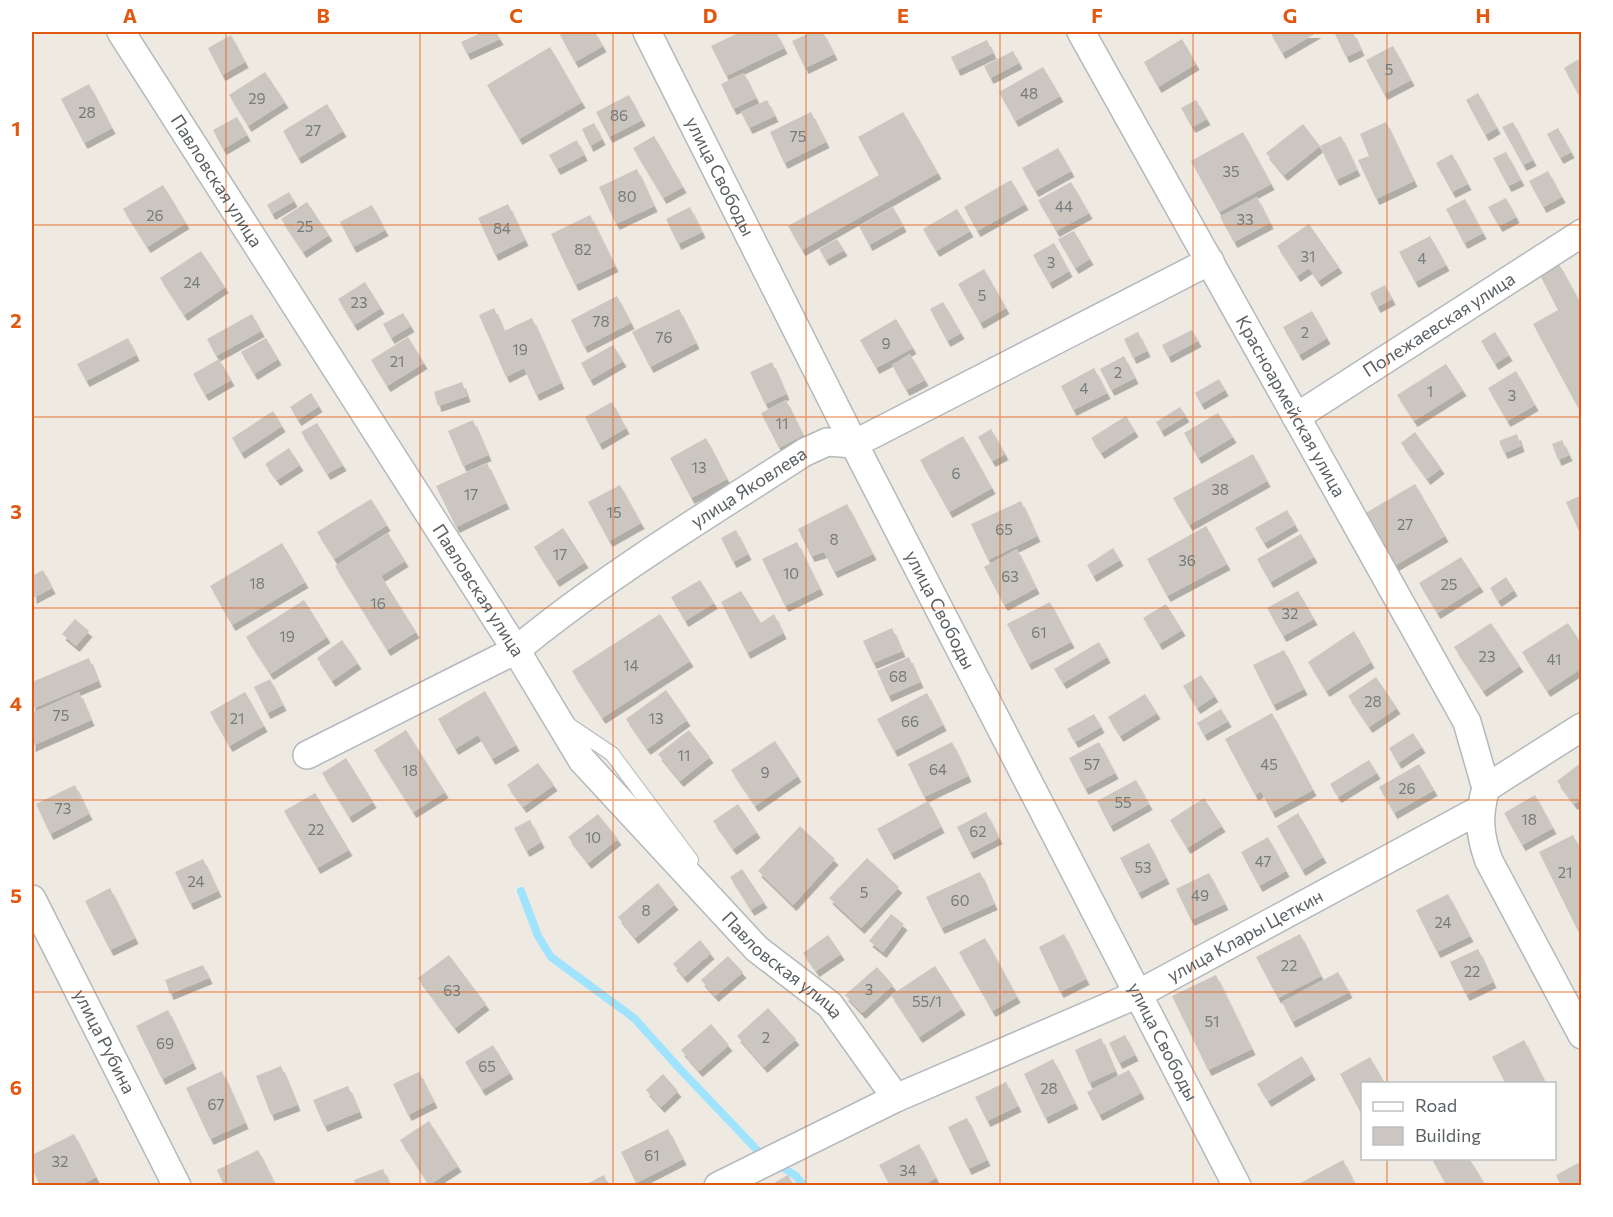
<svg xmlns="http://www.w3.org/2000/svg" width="1613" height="1217" viewBox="0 0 1613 1217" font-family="Commissioner,sans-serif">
	<defs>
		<filter id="shadow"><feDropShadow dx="3.5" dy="6" stdDeviation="0" flood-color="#0004"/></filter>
	</defs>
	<rect width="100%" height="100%" fill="#eeeae1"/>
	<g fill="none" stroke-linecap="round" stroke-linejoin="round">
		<polyline stroke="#a0e3ff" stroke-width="8" points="521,891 538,936 551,957 634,1018 679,1068 758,1151 796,1176 804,1186"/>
	</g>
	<g fill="#cbc7c0" filter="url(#shadow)">
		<polygon points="483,32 496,32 500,39 467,54 461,42"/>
		<polygon points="566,32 595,32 603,46 575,62 560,35"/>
		<polygon points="740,32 776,32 784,48 726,76 711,46"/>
		<polygon points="812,32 823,32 834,54 805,68 792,41"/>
		<polygon points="1270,32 1318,32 1282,53"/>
		<polygon points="1334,32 1353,32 1361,50 1346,57"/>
		<polygon points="231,35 245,62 222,75 208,48"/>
		<polygon points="1182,39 1196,64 1158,87 1144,62"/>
		<polygon points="987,40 993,53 957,70 951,57"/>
		<polygon points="1393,46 1411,80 1384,94 1366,60"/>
		<polygon points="550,47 582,102 519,139 487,85"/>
		<polygon points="1013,51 1019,63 990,78 984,66"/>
		<polygon points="1579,59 1582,63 1582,101 1564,68"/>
		<polygon points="1043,67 1060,96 1015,121 999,92"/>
		<polygon points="265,72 285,102 248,126 229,95"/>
		<polygon points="744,73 756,98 733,109 721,84"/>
		<polygon points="89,84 112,128 84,143 61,99"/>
		<polygon points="1478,93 1497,128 1485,135 1466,100"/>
		<polygon points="629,95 642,120 609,137 596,112"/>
		<polygon points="767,100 775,116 749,128 741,112"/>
		<polygon points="1196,100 1207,119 1192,127 1181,108"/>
		<polygon points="327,104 343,131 298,158 283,131"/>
		<polygon points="811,112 826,142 784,163 770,132"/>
		<polygon points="903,112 938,173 802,250 788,226 879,175 858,137"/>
		<polygon points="237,117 247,135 223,149 213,130"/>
		<polygon points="1386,122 1414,181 1376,199 1358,160 1369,156 1360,134"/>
		<polygon points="1513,122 1533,160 1523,165 1502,127"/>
		<polygon points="594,123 602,139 590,146 582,129"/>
		<polygon points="1303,124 1320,146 1284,175 1266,153"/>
		<polygon points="1558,128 1571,152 1560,158 1547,134"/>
		<polygon points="1243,132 1271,184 1219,212 1191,161"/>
		<polygon points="654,136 683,187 663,198 633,148"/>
		<polygon points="1341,136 1357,170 1336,180 1320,146"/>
		<polygon points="577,140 584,155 557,169 549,155"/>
		<polygon points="1058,148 1071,171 1035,191 1022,168"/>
		<polygon points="1506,152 1521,180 1508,186 1493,158"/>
		<polygon points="1452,154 1468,184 1452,192 1436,163"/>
		<polygon points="637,169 654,206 616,224 599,187"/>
		<polygon points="1548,171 1562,197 1543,207 1529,181"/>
		<polygon points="1011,180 1025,204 977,231 964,207"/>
		<polygon points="1071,182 1089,213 1056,231 1038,200"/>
		<polygon points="163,185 186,223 147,247 123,209"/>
		<polygon points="289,192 294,201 272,214 267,205"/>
		<polygon points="1257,197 1270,223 1234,242 1220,217"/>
		<polygon points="1506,198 1516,217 1499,226 1488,207"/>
		<polygon points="1465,199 1483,233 1464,243 1446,209"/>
		<polygon points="307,202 329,235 303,252 281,219"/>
		<polygon points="508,204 525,240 495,255 478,218"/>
		<polygon points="372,205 385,230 353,247 340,222"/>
		<polygon points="690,207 702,232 678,244 666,219"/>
		<polygon points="893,207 903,226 869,245 859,226"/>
		<polygon points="957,209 970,231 936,251 923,229"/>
		<polygon points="590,215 615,266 575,285 551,234"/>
		<polygon points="1309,224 1339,267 1318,281 1309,268 1297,276 1277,246"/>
		<polygon points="1074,231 1090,259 1075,268 1058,239"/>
		<polygon points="1430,236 1446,265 1415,282 1399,252"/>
		<polygon points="837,239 844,250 826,260 819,249"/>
		<polygon points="1054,243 1069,271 1049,283 1033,255"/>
		<polygon points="201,251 225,287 184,315 160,278"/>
		<polygon points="1559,264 1582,306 1582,415 1533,324 1558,310 1540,275"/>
		<polygon points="984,269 1006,308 980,323 958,284"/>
		<polygon points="365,282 381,308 354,325 338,299"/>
		<polygon points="1385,285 1392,299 1377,307 1370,293"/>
		<polygon points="617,296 631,323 584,347 571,320"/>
		<polygon points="943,302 961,333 947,341 930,309"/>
		<polygon points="494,308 504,331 532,318 561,383 536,395 524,368 506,377 479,315"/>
		<polygon points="679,309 696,343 650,367 632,332"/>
		<polygon points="1312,311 1327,338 1299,355 1283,327"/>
		<polygon points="403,313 411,326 391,338 383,324"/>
		<polygon points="252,314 261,331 216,356 207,339"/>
		<polygon points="896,319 913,348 876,368 860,340"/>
		<polygon points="1192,330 1198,341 1168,357 1162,345"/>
		<polygon points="1138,332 1147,351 1133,358 1124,339"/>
		<polygon points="1495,332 1509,355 1495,364 1481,341"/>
		<polygon points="408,337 424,363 387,386 371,360"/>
		<polygon points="128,338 136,355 86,381 77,364"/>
		<polygon points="266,338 278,359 254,374 241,352"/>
		<polygon points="613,345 623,361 590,380 581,363"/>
		<polygon points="910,354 925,380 906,390 892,365"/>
		<polygon points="1124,356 1135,378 1111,390 1100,369"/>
		<polygon points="219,359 231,380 205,395 193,374"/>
		<polygon points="772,362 786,394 765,404 750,372"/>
		<polygon points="1446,364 1463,390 1414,421 1397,395"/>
		<polygon points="1094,368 1107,393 1073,410 1061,386"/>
		<polygon points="1516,371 1535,405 1507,421 1488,388"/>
		<polygon points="1219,379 1225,390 1201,404 1195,393"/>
		<polygon points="462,382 467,396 438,406 434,392"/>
		<polygon points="311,393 319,406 298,420 290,407"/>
		<polygon points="786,400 803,435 779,448 761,413"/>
		<polygon points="612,402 626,428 599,444 585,417"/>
		<polygon points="1180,407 1186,416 1161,431 1156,422"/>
		<polygon points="273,411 282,426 241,453 232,438"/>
		<polygon points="1218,413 1233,437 1198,458 1184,433"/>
		<polygon points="1126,416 1135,431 1101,453 1091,438"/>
		<polygon points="473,420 488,455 463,466 448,431"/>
		<polygon points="317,423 343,465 327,474 301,432"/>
		<polygon points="991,429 1005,454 992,461 978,437"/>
		<polygon points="1415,432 1441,468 1427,479 1401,443"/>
		<polygon points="1517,434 1521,446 1504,453 1499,441"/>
		<polygon points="963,436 992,488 949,512 920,460"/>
		<polygon points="706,438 727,479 691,498 670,458"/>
		<polygon points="1562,440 1569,455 1558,460 1552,444"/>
		<polygon points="289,448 300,465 277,480 265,464"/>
		<polygon points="1253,454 1267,481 1189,525 1173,498"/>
		<polygon points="487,463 506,503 456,527 436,486"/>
		<polygon points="1415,484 1445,536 1394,566 1364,514"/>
		<polygon points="620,485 641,523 609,541 588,502"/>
		<polygon points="1582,495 1582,538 1566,502"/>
		<polygon points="371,499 387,525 334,559 317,532"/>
		<polygon points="1021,501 1037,536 988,560 971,524"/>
		<polygon points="847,504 873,554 834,572 824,552 811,556 798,529"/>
		<polygon points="1287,510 1295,525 1264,543 1255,528"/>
		<polygon points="1206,526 1227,564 1167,596 1147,559"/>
		<polygon points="563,528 585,562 556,581 534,547"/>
		<polygon points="736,530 748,554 733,562 721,538"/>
		<polygon points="388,533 405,561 381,576 416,632 387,650 335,566"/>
		<polygon points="1301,534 1314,557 1270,582 1257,559"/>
		<polygon points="797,542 820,589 785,606 762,559"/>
		<polygon points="282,543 305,582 232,625 210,586"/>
		<polygon points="1113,548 1120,560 1093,576 1087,565"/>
		<polygon points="1017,549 1036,588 1004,605 984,567"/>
		<polygon points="1461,557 1480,586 1437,613 1419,583"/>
		<polygon points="43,570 52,588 33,598 32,576"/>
		<polygon points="1506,577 1514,590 1498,601 1490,588"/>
		<polygon points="700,580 714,603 685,621 671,597"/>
		<polygon points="741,591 761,623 774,614 783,633 747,653 721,602"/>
		<polygon points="1298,591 1314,619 1283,636 1267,608"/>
		<polygon points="304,600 327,637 270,674 246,637"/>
		<polygon points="1050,602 1071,642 1028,664 1007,624"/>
		<polygon points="1166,604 1182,630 1159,644 1143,618"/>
		<polygon points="660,614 690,661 602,718 572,671"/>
		<polygon points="75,619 89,631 76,646 62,634"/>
		<polygon points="1491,623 1520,666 1483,691 1454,647"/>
		<polygon points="1568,623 1582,645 1582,668 1547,691 1522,652"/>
		<polygon points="892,628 902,651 873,663 863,641"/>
		<polygon points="1354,631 1371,662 1326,691 1308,662"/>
		<polygon points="342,640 358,663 332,681 317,658"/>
		<polygon points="1099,642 1107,657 1063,683 1054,669"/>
		<polygon points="1284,650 1304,689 1273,705 1253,665"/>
		<polygon points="909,657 920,682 888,696 877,671"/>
		<polygon points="89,658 98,681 32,709 32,682"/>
		<polygon points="1201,675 1215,696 1197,708 1183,686"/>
		<polygon points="1376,677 1397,708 1369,727 1348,696"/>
		<polygon points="270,679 283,705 267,713 254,687"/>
		<polygon points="666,690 687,720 647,749 626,719"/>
		<polygon points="485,691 516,745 492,759 478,735 455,749 438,719"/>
		<polygon points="79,692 91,720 32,746 32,713"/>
		<polygon points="245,692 264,726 229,746 210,712"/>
		<polygon points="927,693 943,725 894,751 877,719"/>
		<polygon points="1145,694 1157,713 1120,736 1108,717"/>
		<polygon points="1221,709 1228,721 1204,735 1197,723"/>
		<polygon points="1272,713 1313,790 1272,812 1261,791 1255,795 1225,739"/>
		<polygon points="1094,714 1101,727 1075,742 1067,729"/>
		<polygon points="406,730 445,792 413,812 374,750"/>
		<polygon points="689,730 710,757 680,781 658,754"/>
		<polygon points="1413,733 1422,747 1398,763 1389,748"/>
		<polygon points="775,741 798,776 755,806 731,770"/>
		<polygon points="952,742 968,776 924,797 908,764"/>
		<polygon points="1099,742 1115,773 1085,789 1069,758"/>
		<polygon points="346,758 373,802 349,817 322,773"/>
		<polygon points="1369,760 1377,773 1338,797 1330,784"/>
		<polygon points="1582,762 1582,798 1574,804 1557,781"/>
		<polygon points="538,763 554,785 523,807 507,785"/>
		<polygon points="1419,764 1434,790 1394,813 1379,787"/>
		<polygon points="1136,780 1149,804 1110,826 1097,801"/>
		<polygon points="75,785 89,814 50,834 36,804"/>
		<polygon points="315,793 349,850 317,868 284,811"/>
		<polygon points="1535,795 1553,828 1522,845 1504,813"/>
		<polygon points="1204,798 1222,826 1187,848 1170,820"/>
		<polygon points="928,801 941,827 891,854 877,829"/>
		<polygon points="738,804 757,832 733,849 713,821"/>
		<polygon points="986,812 999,838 970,853 957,827"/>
		<polygon points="1298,813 1323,857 1302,870 1277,826"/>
		<polygon points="598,814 618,839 588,863 568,837"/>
		<polygon points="530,820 541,842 526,851 514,828"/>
		<polygon points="800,826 835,859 793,905 758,871"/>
		<polygon points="1573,835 1582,853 1582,939 1539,852"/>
		<polygon points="1268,837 1286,871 1259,886 1241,852"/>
		<polygon points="1149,843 1166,878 1138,893 1120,858"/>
		<polygon points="867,858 899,887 861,928 829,898"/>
		<polygon points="203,859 218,891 190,904 175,872"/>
		<polygon points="742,869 764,902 751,910 730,877"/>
		<polygon points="980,872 994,904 941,928 926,897"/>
		<polygon points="1209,873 1225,904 1191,920 1176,889"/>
		<polygon points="658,883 675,904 635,938 618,917"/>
		<polygon points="110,888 135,938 110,950 85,901"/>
		<polygon points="1448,894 1470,936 1437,952 1416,910"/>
		<polygon points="891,914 904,924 883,952 869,941"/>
		<polygon points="1064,934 1086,979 1060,992 1039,947"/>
		<polygon points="1300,934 1321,976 1278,998 1256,957"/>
		<polygon points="828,935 841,954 816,971 803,953"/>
		<polygon points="985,938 1017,997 992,1011 959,952"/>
		<polygon points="700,940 711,953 684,977 673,964"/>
		<polygon points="1478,949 1493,982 1466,995 1450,962"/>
		<polygon points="449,955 486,1004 455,1028 418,978"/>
		<polygon points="728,956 743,972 715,996 701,980"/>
		<polygon points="203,965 209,978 170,994 165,980"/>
		<polygon points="935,966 962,1009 919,1037 891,995"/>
		<polygon points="877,967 893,985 862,1013 845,995"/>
		<polygon points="1338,972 1349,992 1292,1022 1282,1002"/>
		<polygon points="1216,975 1252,1049 1208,1070 1172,996"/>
		<polygon points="768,1008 796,1039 764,1067 737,1036"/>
		<polygon points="168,1010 193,1063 162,1079 136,1026"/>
		<polygon points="711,1024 729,1045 699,1071 681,1050"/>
		<polygon points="1125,1035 1135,1055 1119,1063 1109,1043"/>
		<polygon points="1101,1038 1115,1071 1089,1083 1075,1050"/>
		<polygon points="1524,1040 1546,1084 1506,1084 1492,1057"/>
		<polygon points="493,1045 510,1073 482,1090 465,1062"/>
		<polygon points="1302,1056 1312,1074 1268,1101 1257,1084"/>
		<polygon points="1370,1057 1385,1084 1362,1084 1362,1115 1340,1074"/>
		<polygon points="1053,1059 1075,1103 1045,1118 1024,1074"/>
		<polygon points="281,1066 297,1105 271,1115 256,1076"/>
		<polygon points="1129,1070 1141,1093 1099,1115 1087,1092"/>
		<polygon points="222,1071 245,1123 210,1139 186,1088"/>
		<polygon points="419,1072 434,1102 408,1115 393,1084"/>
		<polygon points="663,1074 678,1091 661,1107 646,1090"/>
		<polygon points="1006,1082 1018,1106 987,1121 975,1097"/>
		<polygon points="348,1086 359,1112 324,1126 313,1100"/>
		<polygon points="967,1118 987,1160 968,1169 948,1127"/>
		<polygon points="429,1121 458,1166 429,1185 400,1140"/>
		<polygon points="668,1129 683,1159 636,1183 621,1152"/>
		<polygon points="74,1134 96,1177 79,1186 40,1186 32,1168 32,1155"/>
		<polygon points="919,1144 936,1178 921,1186 890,1186 879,1165"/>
		<polygon points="258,1150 276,1186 224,1186 217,1170"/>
		<polygon points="1437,1158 1469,1158 1486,1186 1447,1186 1433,1161"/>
		<polygon points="1343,1160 1356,1186 1295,1186"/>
		<polygon points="1582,1161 1582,1186 1561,1186 1556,1175"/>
		<polygon points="383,1169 390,1186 356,1186 354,1180"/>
		<polygon points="604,1175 609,1186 583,1186"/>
		<polygon points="788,1175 794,1186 769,1186"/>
	</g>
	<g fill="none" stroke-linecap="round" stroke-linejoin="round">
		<g stroke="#b4b9bd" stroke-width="16">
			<polyline id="lane" points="569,725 612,754 691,860"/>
		</g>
		<g stroke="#b4b9bd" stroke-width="30">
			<g id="street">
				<path id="s1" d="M121 32 516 650 582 760 757 949 830 1005 896 1098"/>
				<path id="s2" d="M647 32 854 444 1237 1186"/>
				<path id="s3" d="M1081 32 1467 722 1486 788"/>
				<path id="s4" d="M1296 417 1582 233"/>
				<path d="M1582 727 1486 788C1478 815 1479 834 1489 861L1582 1035"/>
				<path id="s5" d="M307 755 516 650C606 576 707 515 805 452L827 442 854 444 1210 261"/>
				<path id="s6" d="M32 899 177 1186"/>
				<path id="s7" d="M718 1186 896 1098 1138 994 1479 810"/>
			</g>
		</g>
		<use href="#lane" stroke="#fff" stroke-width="14"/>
		<use href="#street" stroke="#fff" stroke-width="27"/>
	</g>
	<path fill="none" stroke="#e15910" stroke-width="1.5" stroke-opacity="0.55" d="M226 32V1186M420 32V1186M613 32V1186M806 32V1186M1000 32V1186M1193 32V1186M1387 32V1084M32 225H1582M32 417H1582M32 608H1582M32 800H1582M32 992H1582M1387 1158V1186"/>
	<g text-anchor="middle" stroke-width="6" stroke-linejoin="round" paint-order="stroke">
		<g font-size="15" fill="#767a7b">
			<text x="1389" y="75">5</text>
			<text x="1029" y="99">48</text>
			<text x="257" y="104">29</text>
			<text x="87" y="118">28</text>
			<text x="619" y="121">86</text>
			<text x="313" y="136">27</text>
			<text x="798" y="142">75</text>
			<text x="1231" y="177">35</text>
			<text x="627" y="202">80</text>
			<text x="1064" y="212">44</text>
			<text x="155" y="221">26</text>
			<text x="1245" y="225">33</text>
			<text x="305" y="232">25</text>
			<text x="502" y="234">84</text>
			<text x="583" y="255">82</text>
			<text x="1308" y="262">31</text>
			<text x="1422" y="264">4</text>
			<text x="1051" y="268">3</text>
			<text x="192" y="288">24</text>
			<text x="982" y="301">5</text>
			<text x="359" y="308">23</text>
			<text x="601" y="327">78</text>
			<text x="1305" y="338">2</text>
			<text x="664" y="343">76</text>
			<text x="886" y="349">9</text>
			<text x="520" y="355">19</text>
			<text x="397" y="367">21</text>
			<text x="1118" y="378">2</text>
			<text x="1084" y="394">4</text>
			<text x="1430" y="397">1</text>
			<text x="1512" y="401">3</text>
			<text x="782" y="429">11</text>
			<text x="699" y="473">13</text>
			<text x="956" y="479">6</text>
			<text x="1220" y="495">38</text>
			<text x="471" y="500">17</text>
			<text x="614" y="518">15</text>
			<text x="1405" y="530">27</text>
			<text x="1004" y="535">65</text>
			<text x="834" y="545">8</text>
			<text x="560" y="560">17</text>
			<text x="1187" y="566">36</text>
			<text x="791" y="579">10</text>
			<text x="1010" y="582">63</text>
			<text x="257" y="589">18</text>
			<text x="1449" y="590">25</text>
			<text x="378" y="609">16</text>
			<text x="1290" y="619">32</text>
			<text x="1039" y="638">61</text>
			<text x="287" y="642">19</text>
			<text x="1487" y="662">23</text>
			<text x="1554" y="665">41</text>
			<text x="631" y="671">14</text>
			<text x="898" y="682">68</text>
			<text x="1373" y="707">28</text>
			<text x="61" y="721">75</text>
			<text x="237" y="724">21</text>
			<text x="656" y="724">13</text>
			<text x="910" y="727">66</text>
			<text x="684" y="761">11</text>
			<text x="1092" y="770">57</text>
			<text x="1269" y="770">45</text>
			<text x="938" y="775">64</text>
			<text x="410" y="776">18</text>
			<text x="765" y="778">9</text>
			<text x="1407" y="794">26</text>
			<text x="1123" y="808">55</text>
			<text x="63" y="814">73</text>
			<text x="1529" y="825">18</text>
			<text x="316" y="835">22</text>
			<text x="978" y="837">62</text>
			<text x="593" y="843">10</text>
			<text x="1263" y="867">47</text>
			<text x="1143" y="873">53</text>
			<text x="1565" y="878">21</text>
			<text x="196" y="887">24</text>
			<text x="864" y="898">5</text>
			<text x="1200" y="901">49</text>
			<text x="960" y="906">60</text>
			<text x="646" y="916">8</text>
			<text x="1443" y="928">24</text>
			<text x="1289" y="971">22</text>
			<text x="1472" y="977">22</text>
			<text x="869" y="995">3</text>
			<text x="452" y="996">63</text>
			<text x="927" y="1007">55/1</text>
			<text x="1212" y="1027">51</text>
			<text x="766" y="1043">2</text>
			<text x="165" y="1049">69</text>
			<text x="487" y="1072">65</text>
			<text x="1049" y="1094">28</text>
			<text x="216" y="1110">67</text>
			<text x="652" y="1161">61</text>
			<text x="60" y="1167">32</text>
			<text x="908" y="1176">34</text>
		</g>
		<g font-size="18" fill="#5a6064" stroke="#fff">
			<text dy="6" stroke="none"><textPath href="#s2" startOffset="162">улица Свободы</textPath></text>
			<text dy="6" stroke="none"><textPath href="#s1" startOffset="177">Павловская улица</textPath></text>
			<text dy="6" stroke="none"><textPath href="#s4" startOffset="170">Полежаевская улица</textPath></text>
			<text dy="6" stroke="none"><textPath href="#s3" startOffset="429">Красноармейская улица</textPath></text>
			<text dy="6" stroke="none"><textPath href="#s5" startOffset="518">улица Яковлева</textPath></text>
			<text dy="6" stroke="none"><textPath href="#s1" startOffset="663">Павловская улица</textPath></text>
			<text dy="6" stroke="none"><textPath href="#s2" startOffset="648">улица Свободы</textPath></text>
			<text dy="6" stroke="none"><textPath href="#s7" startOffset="584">улица Клары Цеткин</textPath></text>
			<text dy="6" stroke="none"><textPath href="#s1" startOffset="1149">Павловская улица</textPath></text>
			<text dy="6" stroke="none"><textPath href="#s2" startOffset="1134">улица Свободы</textPath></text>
			<text dy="6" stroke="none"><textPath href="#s6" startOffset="160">улица Рубина</textPath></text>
		</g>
	</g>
	<rect width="1613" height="1217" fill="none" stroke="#ffffff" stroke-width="66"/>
	<rect x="1361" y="1082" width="195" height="78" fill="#ffffff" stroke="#bdbfc1" stroke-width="1.5"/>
	<rect x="1373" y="1102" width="30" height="9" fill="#ffffff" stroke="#bdbfc1" stroke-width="1.5"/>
	<text x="1415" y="1112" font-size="18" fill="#5a6064">Road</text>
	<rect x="1373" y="1127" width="30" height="18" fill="#cbc7c0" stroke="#bdbfc1" stroke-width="1.5"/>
	<text x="1415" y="1142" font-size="18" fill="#5a6064">Building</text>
	<rect x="33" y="33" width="1547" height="1151" fill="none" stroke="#e15910" stroke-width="2"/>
	<g font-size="20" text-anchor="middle" font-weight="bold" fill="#e15910">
		<text x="130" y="23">A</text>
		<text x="323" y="23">B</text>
		<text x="516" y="23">C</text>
		<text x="710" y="23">D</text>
		<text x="903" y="23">E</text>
		<text x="1097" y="23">F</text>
		<text x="1290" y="23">G</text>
		<text x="1483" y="23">H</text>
		<text x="16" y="136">1</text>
		<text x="16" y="328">2</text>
		<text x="16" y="519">3</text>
		<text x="16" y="711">4</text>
		<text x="16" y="903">5</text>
		<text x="16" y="1095">6</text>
	</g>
</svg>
